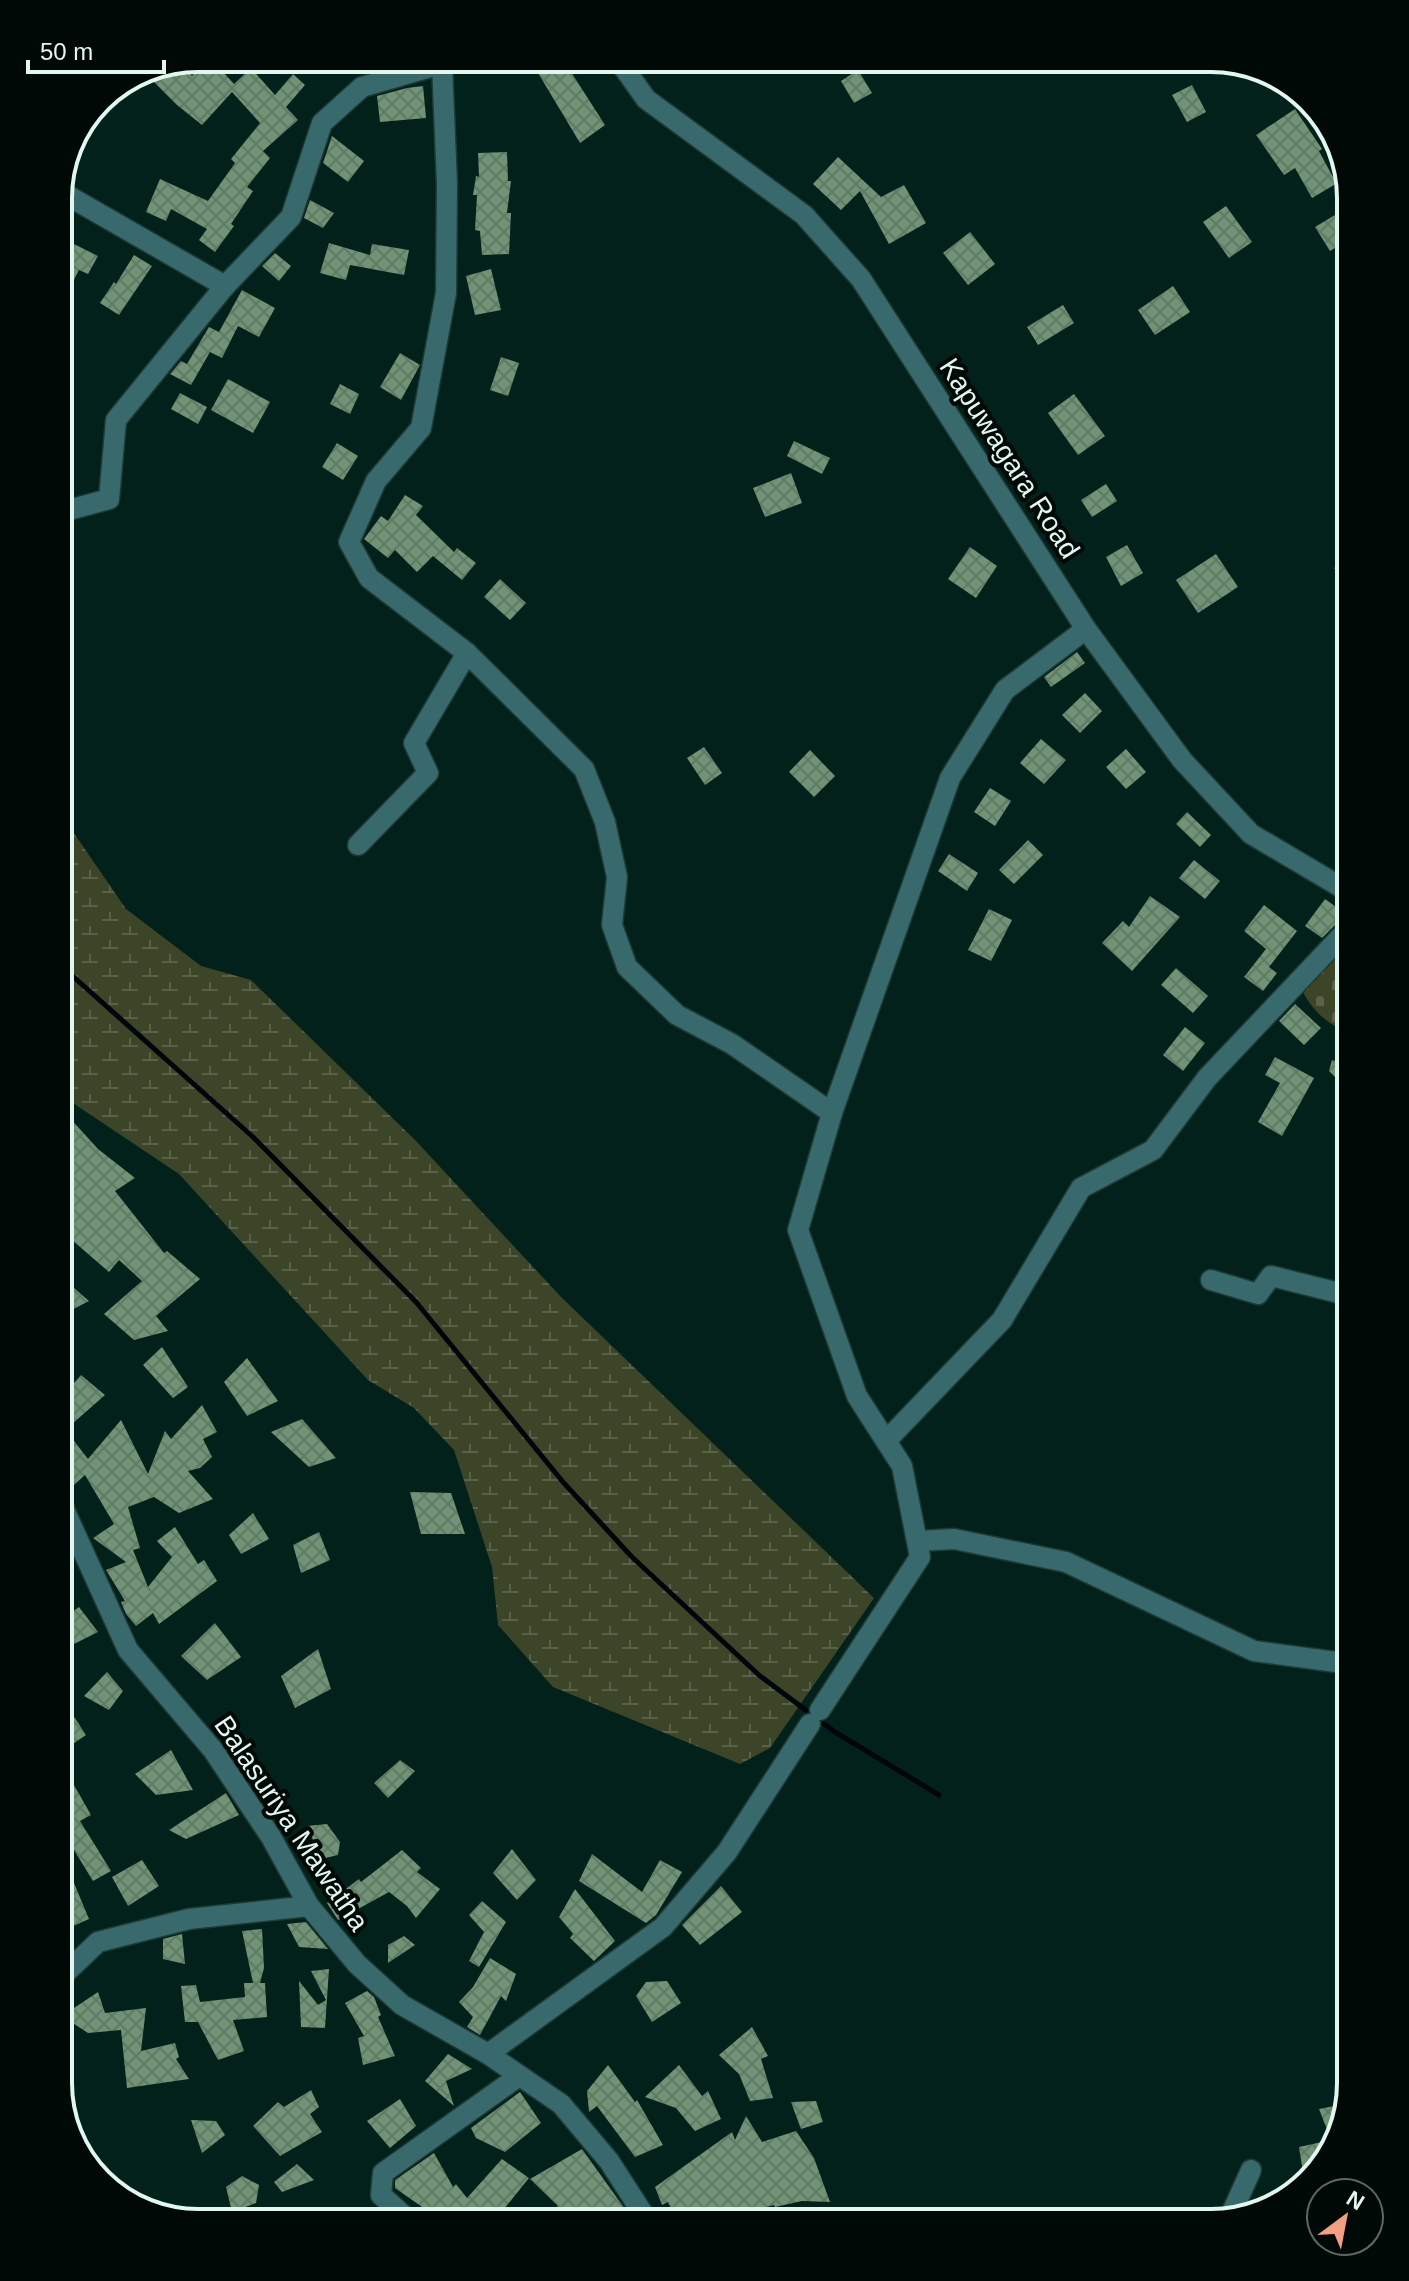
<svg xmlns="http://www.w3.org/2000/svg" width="1409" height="2281" viewBox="0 0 1409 2281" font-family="Arial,sans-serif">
	<defs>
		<pattern id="wetland-marsh" width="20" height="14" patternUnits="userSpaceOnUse" patternTransform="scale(2)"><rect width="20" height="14" fill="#3d4529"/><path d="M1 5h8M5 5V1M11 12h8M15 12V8" fill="none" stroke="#596148"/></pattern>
		<pattern id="cemetery-stones" width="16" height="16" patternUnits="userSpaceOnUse" patternTransform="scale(2)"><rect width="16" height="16" fill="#3d4529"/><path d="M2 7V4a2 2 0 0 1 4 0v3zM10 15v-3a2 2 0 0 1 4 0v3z" fill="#596148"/></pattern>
		<pattern id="building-cross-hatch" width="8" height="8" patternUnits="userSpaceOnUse" patternTransform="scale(2)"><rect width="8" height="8" fill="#709375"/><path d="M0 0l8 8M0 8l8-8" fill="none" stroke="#617965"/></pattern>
	</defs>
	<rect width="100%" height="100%" fill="#02211a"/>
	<polygon fill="url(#wetland-marsh)" points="58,810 126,909 201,966 251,980 416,1141 561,1297 874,1598 770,1748 740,1764 553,1687 498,1625 492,1567 454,1450 414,1408 368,1380 179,1174 58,1093"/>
	<path fill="url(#cemetery-stones)" d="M1351 931V1034C1328 1025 1309 1009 1300 985Z"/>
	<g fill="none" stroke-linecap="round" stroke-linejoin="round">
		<polyline stroke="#00050c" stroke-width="5" points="58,963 253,1137 416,1302 563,1482 632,1557 760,1676 835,1732 939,1795"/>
	</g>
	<g fill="url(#building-cross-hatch)">
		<polygon points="529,58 562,58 605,125 580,143"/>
		<polygon points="211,59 234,84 251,68 275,95 293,74 305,85 286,107 298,120 263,151 270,158 247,187 253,191 231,224 234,226 215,252 199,240 207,229 171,209 166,221 146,212 160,179 208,201 235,163 231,159 260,123 232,92 202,125 177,105 142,70 177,62 192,76"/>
		<polygon points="858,70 872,93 854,103 841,81"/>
		<polygon points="1192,85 1206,112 1187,122 1172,95"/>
		<polygon points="423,86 426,118 380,122 377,96 407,88"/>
		<polygon points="1295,109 1322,149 1319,151 1334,179 1334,185 1312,198 1295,168 1284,175 1256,135"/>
		<polygon points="332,136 364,161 348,182 323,163"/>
		<polygon points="507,152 508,181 511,181 507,213 511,213 509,254 482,255 480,231 475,230 477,195 473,195 476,176 479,177 478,153"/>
		<polygon points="838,157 881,197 904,185 926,223 889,244 860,191 841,210 813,184"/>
		<polygon points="310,200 334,213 323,228 304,218"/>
		<polygon points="1226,206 1252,242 1229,258 1203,222"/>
		<polygon points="1345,209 1351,218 1351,238 1330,251 1315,227"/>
		<polygon points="970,232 995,264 968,285 943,253"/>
		<polygon points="68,241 98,256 88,274 79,270 69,290 58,284 58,261"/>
		<polygon points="329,243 370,255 372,244 409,250 404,275 350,265 346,280 320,273"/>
		<polygon points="275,253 291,266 279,281 262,266"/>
		<polygon points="134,255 152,266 119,315 100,303 114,282 116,284"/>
		<polygon points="491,269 501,310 475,315 466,276"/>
		<polygon points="1173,286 1190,312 1155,335 1138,310"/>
		<polygon points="242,290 275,308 259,337 238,326 222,358 210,352 191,385 170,374 181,361 187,364 209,327 219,332"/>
		<polygon points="1063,305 1074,323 1038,345 1027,327"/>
		<polygon points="400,353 420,365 401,400 380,387"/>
		<polygon points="501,357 519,363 508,396 490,390"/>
		<polygon points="228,379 270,402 253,433 211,410"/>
		<polygon points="340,384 359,394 350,414 330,404"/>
		<polygon points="180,393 207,407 198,424 171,409"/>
		<polygon points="1074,394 1105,436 1078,455 1048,413"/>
		<polygon points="794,441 830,458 822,474 787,456"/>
		<polygon points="337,443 358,456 343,480 322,467"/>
		<polygon points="791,473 802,503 765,517 753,488"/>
		<polygon points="1106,484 1117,501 1092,517 1081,500"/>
		<polygon points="405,495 423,506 416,515 454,552 457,548 476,563 462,580 433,556 417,572 395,550 388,558 364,539 381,516 388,521"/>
		<polygon points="1127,545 1143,573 1121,586 1106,557"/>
		<polygon points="970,547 997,566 976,598 948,579"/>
		<polygon points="1216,554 1238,587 1198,613 1176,580"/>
		<polygon points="1351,557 1351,593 1334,568"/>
		<polygon points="500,579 526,603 510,620 484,597"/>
		<polygon points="1077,652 1085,663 1051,687 1044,677"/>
		<polygon points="1085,693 1102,711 1080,733 1062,715"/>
		<polygon points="1041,739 1066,760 1044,784 1020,763"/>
		<polygon points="704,747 722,773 705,785 687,758"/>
		<polygon points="1126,749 1146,772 1126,789 1106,767"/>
		<polygon points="810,750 835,776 814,797 789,772"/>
		<polygon points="990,788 1011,801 995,826 974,812"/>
		<polygon points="1187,812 1211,835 1200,847 1176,824"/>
		<polygon points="1028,840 1043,855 1014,884 999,870"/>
		<polygon points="949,854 978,873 967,891 938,871"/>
		<polygon points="1194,860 1220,881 1205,899 1179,878"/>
		<polygon points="1150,896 1180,917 1132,971 1102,943 1123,921 1129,927"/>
		<polygon points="1325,899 1346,914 1322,938 1305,926"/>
		<polygon points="1264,905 1297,931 1269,967 1277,973 1263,991 1244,977 1266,949 1244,931"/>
		<polygon points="989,909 1012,920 991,961 968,950"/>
		<polygon points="1176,968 1208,996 1193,1013 1161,985"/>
		<polygon points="1295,1004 1321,1028 1304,1045 1279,1021"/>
		<polygon points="1185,1027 1205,1043 1183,1071 1163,1055"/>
		<polygon points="1275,1057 1314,1078 1282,1136 1258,1122 1280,1083 1265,1075"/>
		<polygon points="1332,1060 1351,1066 1351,1093 1329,1071"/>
		<polygon points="58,1105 98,1149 135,1178 115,1191 164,1253 167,1251 200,1279 156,1316 168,1331 134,1340 104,1314 142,1281 119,1260 109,1272 58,1228"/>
		<polygon points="58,1274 89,1301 58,1317"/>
		<polygon points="162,1347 188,1387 173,1398 143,1365"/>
		<polygon points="247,1358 278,1401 247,1416 224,1382"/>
		<polygon points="58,1359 74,1383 81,1375 105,1395 72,1424 58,1413"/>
		<polygon points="202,1405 217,1432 203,1439 212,1457 200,1468 188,1471 213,1499 179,1513 154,1497 128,1507 140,1548 133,1550 148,1587 172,1557 157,1541 175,1527 198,1564 204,1560 217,1581 159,1624 153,1613 136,1626 126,1614 121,1602 125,1601 106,1570 126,1562 93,1538 114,1524 85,1475 74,1485 58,1465 58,1455 71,1437 88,1459 121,1420 148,1474 165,1431 171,1439"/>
		<polygon points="302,1419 336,1458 309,1467 271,1432"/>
		<polygon points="410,1492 451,1493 465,1534 421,1534"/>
		<polygon points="253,1513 269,1539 241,1554 229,1535"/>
		<polygon points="319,1532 330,1560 301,1573 293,1545"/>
		<polygon points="79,1607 98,1632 58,1652 58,1622"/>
		<polygon points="215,1623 241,1657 207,1680 181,1656"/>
		<polygon points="318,1649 331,1689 295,1708 281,1676"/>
		<polygon points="107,1672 123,1691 109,1710 84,1696"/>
		<polygon points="58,1692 86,1735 58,1754"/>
		<polygon points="171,1750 193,1790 156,1795 135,1774"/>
		<polygon points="400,1760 415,1771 388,1798 374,1783"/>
		<polygon points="70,1778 91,1815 80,1821 111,1871 93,1881 58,1824 58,1784"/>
		<polygon points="226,1793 239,1815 186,1839 169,1830"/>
		<polygon points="327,1824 340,1842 338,1855 321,1859 307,1826"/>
		<polygon points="512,1849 536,1880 517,1900 493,1873"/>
		<polygon points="402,1850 421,1868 417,1872 440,1889 416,1918 407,1906 389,1892 338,1920 327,1903 359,1879 361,1882"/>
		<polygon points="592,1854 642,1892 660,1860 682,1872 656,1915 646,1923 579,1881"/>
		<polygon points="142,1860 159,1886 128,1906 112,1877"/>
		<polygon points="74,1883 89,1919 69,1928 58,1901 58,1889"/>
		<polygon points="721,1886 742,1912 700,1945 682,1925"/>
		<polygon points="575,1889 615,1941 594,1961 570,1938 573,1934 559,1917"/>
		<polygon points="482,1901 506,1922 479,1967 469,1961 484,1932 469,1915"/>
		<polygon points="306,1922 328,1949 299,1947 287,1924"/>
		<polygon points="262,1929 264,1968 260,1983 265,1983 267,2017 233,2020 244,2051 218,2060 198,2022 185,2022 181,1986 196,1985 200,2002 245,1997 244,1983 253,1983 242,1931"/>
		<polygon points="182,1934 185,1964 163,1959 163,1939"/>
		<polygon points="404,1936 415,1945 388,1963 388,1945"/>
		<polygon points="490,1958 516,1974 506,2001 501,1996 480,2035 467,2027 473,2017 459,2002 473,1987"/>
		<polygon points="329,1969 325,2028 301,2027 299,1981 318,2005 326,2000 311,1971"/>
		<polygon points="667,1981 681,2003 652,2022 636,1996 646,1982"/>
		<polygon points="367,1991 374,1997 381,2015 378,2017 395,2056 363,2065 358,2038 364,2036 345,2003"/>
		<polygon points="98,1992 105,2013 146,2008 141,2051 175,2043 179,2057 176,2059 189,2079 127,2088 121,2030 88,2033 62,2016"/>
		<polygon points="752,2027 768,2056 761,2059 773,2098 750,2101 739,2074 719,2055"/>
		<polygon points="448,2054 472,2069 446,2081 454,2106 425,2081"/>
		<polygon points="608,2065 635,2102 637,2100 663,2145 635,2157 597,2106 589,2112 587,2091"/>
		<polygon points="679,2065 702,2096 708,2091 721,2119 695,2131 676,2108 645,2097"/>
		<polygon points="311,2090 319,2107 310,2114 322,2132 280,2156 253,2126 278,2102 284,2107"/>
		<polygon points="520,2092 541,2123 505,2152 476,2138 471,2128"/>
		<polygon points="400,2099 416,2126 390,2148 367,2121"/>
		<polygon points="816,2101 823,2122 801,2129 791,2102"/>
		<polygon points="1345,2104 1332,2153 1304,2179 1299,2147 1331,2140 1319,2109"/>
		<polygon points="746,2116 762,2142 796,2131 814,2158 830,2202 802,2201 775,2207 774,2205 717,2220 719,2223 677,2223 668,2202 662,2205 655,2187 732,2132 735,2140"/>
		<polygon points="191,2120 216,2121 225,2135 202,2153"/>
		<polygon points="582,2149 625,2209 601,2223 538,2223 558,2206 530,2179"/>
		<polygon points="434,2153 453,2187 456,2184 467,2198 502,2159 529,2178 495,2220 445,2223 395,2188 395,2180"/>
		<polygon points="297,2164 314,2180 282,2192 274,2182"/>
		<polygon points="242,2176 259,2185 256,2203 232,2212 226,2187"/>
	</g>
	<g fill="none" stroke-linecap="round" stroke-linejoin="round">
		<g stroke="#1d3b34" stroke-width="23">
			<g id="minor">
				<polyline points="617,58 646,99 804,215 861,279 1086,629 1182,760 1251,834 1339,886 1351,890"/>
				<polyline points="442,64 447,184 446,293 421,428 376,481 349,542 369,578 467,653 584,769 605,822 617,877 612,925 627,967 677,1015 732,1044 832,1113"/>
				<polyline points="1334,134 1337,139"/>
				<polyline points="58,190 225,286"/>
				<polyline points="58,513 109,499 116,420 225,286 291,217 322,123 362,87 462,58"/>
				<polyline points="358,845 428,773 414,743 467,653"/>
				<polyline points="1211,1280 1258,1294 1271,1276 1351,1296"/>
				<polyline points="886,1441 1002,1320 1081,1188 1153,1150 1207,1078 1351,926"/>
				<polyline points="58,1496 128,1650 213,1750 271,1837 309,1906 357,1964 402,2005 488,2054 561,2104 609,2161 649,2223"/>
				<polyline points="918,1541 954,1539 1066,1562 1254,1651 1351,1664"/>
				<polyline points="820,1710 920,1557 902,1466 857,1396 798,1230 832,1113 950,778 1005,690 1086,629"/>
				<polyline points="58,1980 98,1942 189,1919 309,1906"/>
				<polyline points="488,2054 663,1927 727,1852 810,1724"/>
				<polyline points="1229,2219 1251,2170"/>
				<polyline points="412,2223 381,2195 383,2173 519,2076"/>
			</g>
		</g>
		<use href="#minor" stroke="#38696d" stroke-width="20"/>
	</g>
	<g text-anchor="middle" stroke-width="8" stroke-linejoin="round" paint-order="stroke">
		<g font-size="28" fill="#e1f8f1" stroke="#000906">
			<text transform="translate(1010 458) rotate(57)" y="10">Kapuwagara Road</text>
			<text transform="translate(292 1823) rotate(56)" y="10">Balasuriya Mawatha</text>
		</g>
	</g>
	<path d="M0 0H1409V2281H0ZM198 72H1211A126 126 0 0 1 1337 198V2083A126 126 0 0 1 1211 2209H198A126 126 0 0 1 72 2083V198A126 126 0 0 1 198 72Z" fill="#000906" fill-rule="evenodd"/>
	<path fill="none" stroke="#e1f8f1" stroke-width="4" d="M198 72H1211A126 126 0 0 1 1337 198V2083A126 126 0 0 1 1211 2209H198A126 126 0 0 1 72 2083V198A126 126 0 0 1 198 72Z"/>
	<g transform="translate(1345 2217) rotate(32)"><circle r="38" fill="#000906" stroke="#5a6964" stroke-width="2"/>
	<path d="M0-6L14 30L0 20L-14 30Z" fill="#f39f84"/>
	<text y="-12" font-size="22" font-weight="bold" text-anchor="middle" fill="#e1f8f1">N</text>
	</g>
	<path d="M28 60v12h136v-12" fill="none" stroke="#e1f8f1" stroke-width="4"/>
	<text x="40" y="60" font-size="24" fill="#e1f8f1" stroke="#000906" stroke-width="6" paint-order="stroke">50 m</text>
</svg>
